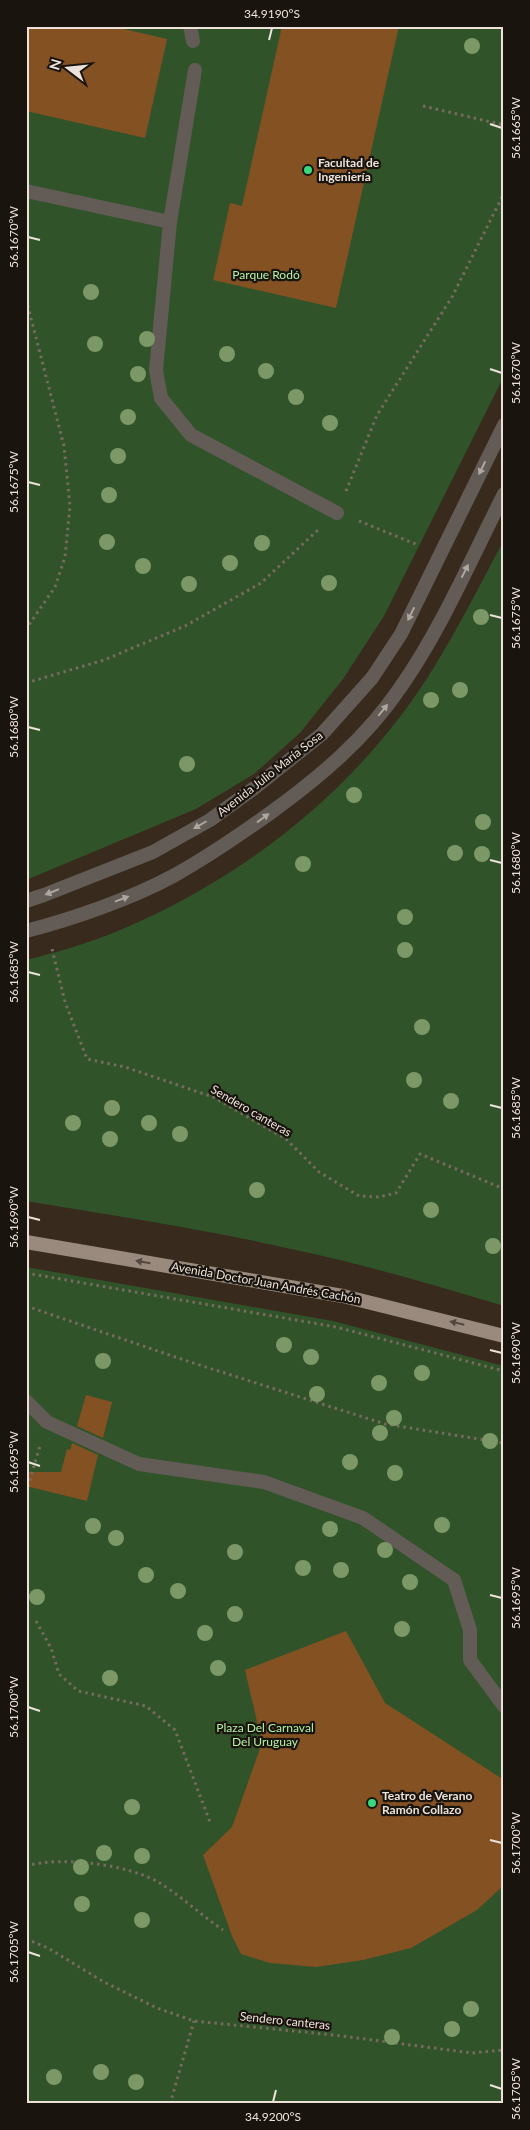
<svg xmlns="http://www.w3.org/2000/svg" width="530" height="2130" viewBox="0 0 530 2130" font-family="Lato,sans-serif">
	<rect width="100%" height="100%" fill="#382a1d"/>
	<g fill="#315329">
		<polygon points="26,26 504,26 504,376 384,616 343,679 300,733 254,774 196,809 26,880"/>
		<path d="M504 540V1306C434 1285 363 1264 291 1249 204 1229 115 1216 26 1201V960C57 952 90 943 120 930 238 880 342 801 416 695 449 647 476 592 504 540Z"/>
		<polygon points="26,1267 333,1321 504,1366 504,2104 26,2104"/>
	</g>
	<g fill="#845123">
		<polygon points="26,26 111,26 167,39 145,138 26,111"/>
		<polygon points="282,26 399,26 336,308 213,280 230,203 242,206"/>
		<polygon points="86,1395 112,1402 103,1438 77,1426"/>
		<polygon points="72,1443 98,1455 87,1501 26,1486 26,1472 61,1472 67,1449 70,1450"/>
		<polygon points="346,1631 385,1703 504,1780 504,1885 477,1910 411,1948 363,1960 316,1967 270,1963 241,1954 232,1936 203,1855 232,1827 262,1743 245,1670"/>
	</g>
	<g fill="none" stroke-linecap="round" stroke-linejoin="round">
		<g stroke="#776b60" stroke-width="3" stroke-dasharray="2.5 4" stroke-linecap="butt">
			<polyline points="423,106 504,125"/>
			<polyline points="26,299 64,446 70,506 65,557 55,587 26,629"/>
			<polyline points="346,491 377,415 452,297 504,193"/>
			<polyline points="359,521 418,545"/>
			<polyline points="26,683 104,660 185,626 261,583 318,530"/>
			<polyline points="52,949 65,1002 87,1059 125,1067 213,1097 286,1139 319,1172 359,1196 379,1197 396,1193 420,1154 504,1189"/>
			<polyline points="26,1273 336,1327 504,1371"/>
			<polyline points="26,1306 190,1362 385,1424 504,1443"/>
			<polyline points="26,1493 40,1446"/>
			<polyline points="36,1621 51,1648 59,1674 78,1691 146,1706 175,1730 210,1822"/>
			<path d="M26 1866C60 1856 127 1864 158 1882 180 1895 201 1915 223 1930"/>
			<polyline points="26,1939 48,1948 104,1982 157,2008 194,2021 334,2035 472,2053 504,2050"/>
			<polyline points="170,2104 194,2021"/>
		</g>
		<g stroke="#635c56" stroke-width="14">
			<polyline points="190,26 193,41"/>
			<polyline points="26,191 170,222 195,70"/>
			<polyline points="170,222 156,370 161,398 191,435 337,513"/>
			<polyline points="26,1401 47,1422 139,1464 264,1482 363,1518 454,1580 470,1630 470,1660 504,1706"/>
		</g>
		<g stroke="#635c56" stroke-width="14">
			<polyline points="26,901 44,895 153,852 210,820 253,789 322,734 372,678 401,634 504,425"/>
			<path d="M26 931C73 919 133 898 175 875 209 856 241 834 273 811 321 776 366 738 400 688 442 628 471 559 504 494"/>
		</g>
		<polyline stroke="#998a7d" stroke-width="14" points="26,1242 343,1296 504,1336"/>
	</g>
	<g fill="#7c9867">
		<circle cx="472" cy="46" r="8"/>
		<circle cx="91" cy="292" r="8"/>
		<circle cx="147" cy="339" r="8"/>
		<circle cx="95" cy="344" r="8"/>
		<circle cx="227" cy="354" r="8"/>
		<circle cx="266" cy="371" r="8"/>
		<circle cx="138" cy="374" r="8"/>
		<circle cx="296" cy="397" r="8"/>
		<circle cx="128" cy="417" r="8"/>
		<circle cx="330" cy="423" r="8"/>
		<circle cx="118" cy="456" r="8"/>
		<circle cx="109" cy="495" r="8"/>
		<circle cx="107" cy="542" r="8"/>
		<circle cx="262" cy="543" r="8"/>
		<circle cx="230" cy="563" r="8"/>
		<circle cx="143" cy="566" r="8"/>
		<circle cx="329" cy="583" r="8"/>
		<circle cx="189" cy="584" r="8"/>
		<circle cx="481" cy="617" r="8"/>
		<circle cx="460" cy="690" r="8"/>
		<circle cx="431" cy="700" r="8"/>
		<circle cx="187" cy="764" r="8"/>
		<circle cx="354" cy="795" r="8"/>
		<circle cx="483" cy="822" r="8"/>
		<circle cx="455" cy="853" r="8"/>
		<circle cx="482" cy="854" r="8"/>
		<circle cx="303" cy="864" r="8"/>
		<circle cx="405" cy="917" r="8"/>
		<circle cx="405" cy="950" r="8"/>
		<circle cx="422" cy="1027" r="8"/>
		<circle cx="414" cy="1080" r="8"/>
		<circle cx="451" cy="1101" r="8"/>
		<circle cx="112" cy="1108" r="8"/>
		<circle cx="73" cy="1123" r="8"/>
		<circle cx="149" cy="1123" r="8"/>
		<circle cx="180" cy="1134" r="8"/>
		<circle cx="110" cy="1139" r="8"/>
		<circle cx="257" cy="1190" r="8"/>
		<circle cx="431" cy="1210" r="8"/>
		<circle cx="493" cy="1246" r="8"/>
		<circle cx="284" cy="1345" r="8"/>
		<circle cx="311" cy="1357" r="8"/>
		<circle cx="103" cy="1361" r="8"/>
		<circle cx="422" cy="1373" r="8"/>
		<circle cx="379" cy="1383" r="8"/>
		<circle cx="317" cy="1394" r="8"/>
		<circle cx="394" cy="1418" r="8"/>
		<circle cx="380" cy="1433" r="8"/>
		<circle cx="490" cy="1441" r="8"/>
		<circle cx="350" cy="1462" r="8"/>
		<circle cx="395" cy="1473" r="8"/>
		<circle cx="442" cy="1525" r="8"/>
		<circle cx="93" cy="1526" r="8"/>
		<circle cx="330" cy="1529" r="8"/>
		<circle cx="116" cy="1538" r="8"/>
		<circle cx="385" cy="1550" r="8"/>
		<circle cx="235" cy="1552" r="8"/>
		<circle cx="303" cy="1568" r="8"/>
		<circle cx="341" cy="1570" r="8"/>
		<circle cx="146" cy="1575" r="8"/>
		<circle cx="410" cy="1582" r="8"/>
		<circle cx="178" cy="1591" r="8"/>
		<circle cx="37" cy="1597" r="8"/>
		<circle cx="235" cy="1614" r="8"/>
		<circle cx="402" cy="1629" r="8"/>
		<circle cx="205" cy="1633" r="8"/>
		<circle cx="218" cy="1668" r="8"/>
		<circle cx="110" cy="1678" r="8"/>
		<circle cx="132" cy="1807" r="8"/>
		<circle cx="104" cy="1853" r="8"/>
		<circle cx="142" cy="1856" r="8"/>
		<circle cx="81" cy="1867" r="8"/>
		<circle cx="82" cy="1904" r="8"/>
		<circle cx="142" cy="1920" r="8"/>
		<circle cx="471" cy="2009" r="8"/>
		<circle cx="452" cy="2029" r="8"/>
		<circle cx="392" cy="2037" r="8"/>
		<circle cx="101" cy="2072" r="8"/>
		<circle cx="54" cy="2077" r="8"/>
		<circle cx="136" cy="2082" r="8"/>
	</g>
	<defs><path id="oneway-solid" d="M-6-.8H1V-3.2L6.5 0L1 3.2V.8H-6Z" transform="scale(1.25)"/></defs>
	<g fill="#aea69f">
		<use href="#oneway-solid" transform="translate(482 468) rotate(116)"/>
		<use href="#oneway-solid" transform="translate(465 571) rotate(-63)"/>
		<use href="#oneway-solid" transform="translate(411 614) rotate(116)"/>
		<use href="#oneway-solid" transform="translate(383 710) rotate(-51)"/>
		<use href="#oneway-solid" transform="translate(263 818) rotate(-36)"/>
		<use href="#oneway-solid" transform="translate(200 825) rotate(150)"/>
		<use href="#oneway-solid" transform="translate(52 892) rotate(158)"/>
		<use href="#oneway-solid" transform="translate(122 899) rotate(-21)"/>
	</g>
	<g fill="#534940">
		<use href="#oneway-solid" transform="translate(143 1262) rotate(-170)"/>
		<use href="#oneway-solid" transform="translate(457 1323) rotate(-167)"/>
	</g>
	<path fill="none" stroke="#ece2da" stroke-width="2" d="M269 40 272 28M490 124 502 128M28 237 40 240M490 369 502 373M28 482 40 485M490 615 502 618M28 727 40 730M490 860 502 863M28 972 40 975M490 1105 502 1108M28 1217 40 1220M490 1350 502 1353M28 1462 40 1466M490 1595 502 1598M28 1707 40 1711M490 1840 502 1843M28 1952 40 1956M490 2085 502 2089M273 2102 276 2090"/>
	<g fill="#39d87f" stroke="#1a140e" stroke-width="2">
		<circle cx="308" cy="170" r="5"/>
		<circle cx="372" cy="1803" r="5"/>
	</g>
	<g text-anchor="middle" stroke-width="4.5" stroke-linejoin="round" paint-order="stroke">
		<g font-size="12" font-weight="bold" fill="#ece2da" stroke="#1a140e" text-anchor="start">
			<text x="318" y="167">Facultad de<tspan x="318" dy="14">Ingeniería</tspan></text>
			<text x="382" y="1800">Teatro de Verano<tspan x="382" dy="14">Ramón Collazo</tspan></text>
		</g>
		<g font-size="12" fill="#b3f2a4" stroke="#1a140e">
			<text x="266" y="279">Parque Rodó</text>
			<text x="265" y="1732">Plaza Del Carnaval<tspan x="265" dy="14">Del Uruguay</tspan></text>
		</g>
		<g font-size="12" fill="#ece2da" stroke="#1a140e">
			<text transform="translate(270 774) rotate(-38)" y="4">Avenida Julio María Sosa</text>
			<text transform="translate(251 1111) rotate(30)" y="4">Sendero canteras</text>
			<text transform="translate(266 1283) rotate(10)" y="4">Avenida Doctor Juan Andrés Cachón</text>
			<text transform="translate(285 2021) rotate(6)" y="4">Sendero canteras</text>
		</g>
	</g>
	<rect width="530" height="2130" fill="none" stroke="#1a140e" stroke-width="55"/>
	<g transform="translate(68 68) rotate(286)" stroke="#1a140e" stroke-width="4" paint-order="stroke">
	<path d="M0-4L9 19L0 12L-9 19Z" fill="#ece2da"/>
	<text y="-8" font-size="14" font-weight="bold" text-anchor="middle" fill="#ece2da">N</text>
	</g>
	<rect x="28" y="28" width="474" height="2074" fill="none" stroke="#ece2da" stroke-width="2"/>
	<g font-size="12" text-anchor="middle" fill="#ece2da">
		<text x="272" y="18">34.9190°S</text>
		<text transform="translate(516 128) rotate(-90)" y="4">56.1665°W</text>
		<text transform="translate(14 237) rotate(-90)" y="4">56.1670°W</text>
		<text transform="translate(516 373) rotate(-90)" y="4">56.1670°W</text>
		<text transform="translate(14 482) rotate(-90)" y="4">56.1675°W</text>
		<text transform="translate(516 618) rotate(-90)" y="4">56.1675°W</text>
		<text transform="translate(14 727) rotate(-90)" y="4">56.1680°W</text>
		<text transform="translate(516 863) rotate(-90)" y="4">56.1680°W</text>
		<text transform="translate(14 972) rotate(-90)" y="4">56.1685°W</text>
		<text transform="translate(516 1108) rotate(-90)" y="4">56.1685°W</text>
		<text transform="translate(14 1217) rotate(-90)" y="4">56.1690°W</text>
		<text transform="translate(516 1353) rotate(-90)" y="4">56.1690°W</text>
		<text transform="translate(14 1462) rotate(-90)" y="4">56.1695°W</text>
		<text transform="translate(516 1598) rotate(-90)" y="4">56.1695°W</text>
		<text transform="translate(14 1707) rotate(-90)" y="4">56.1700°W</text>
		<text transform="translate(516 1843) rotate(-90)" y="4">56.1700°W</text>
		<text transform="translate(14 1952) rotate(-90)" y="4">56.1705°W</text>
		<text transform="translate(516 2089) rotate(-90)" y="4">56.1705°W</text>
		<text x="273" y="2121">34.9200°S</text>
	</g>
</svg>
